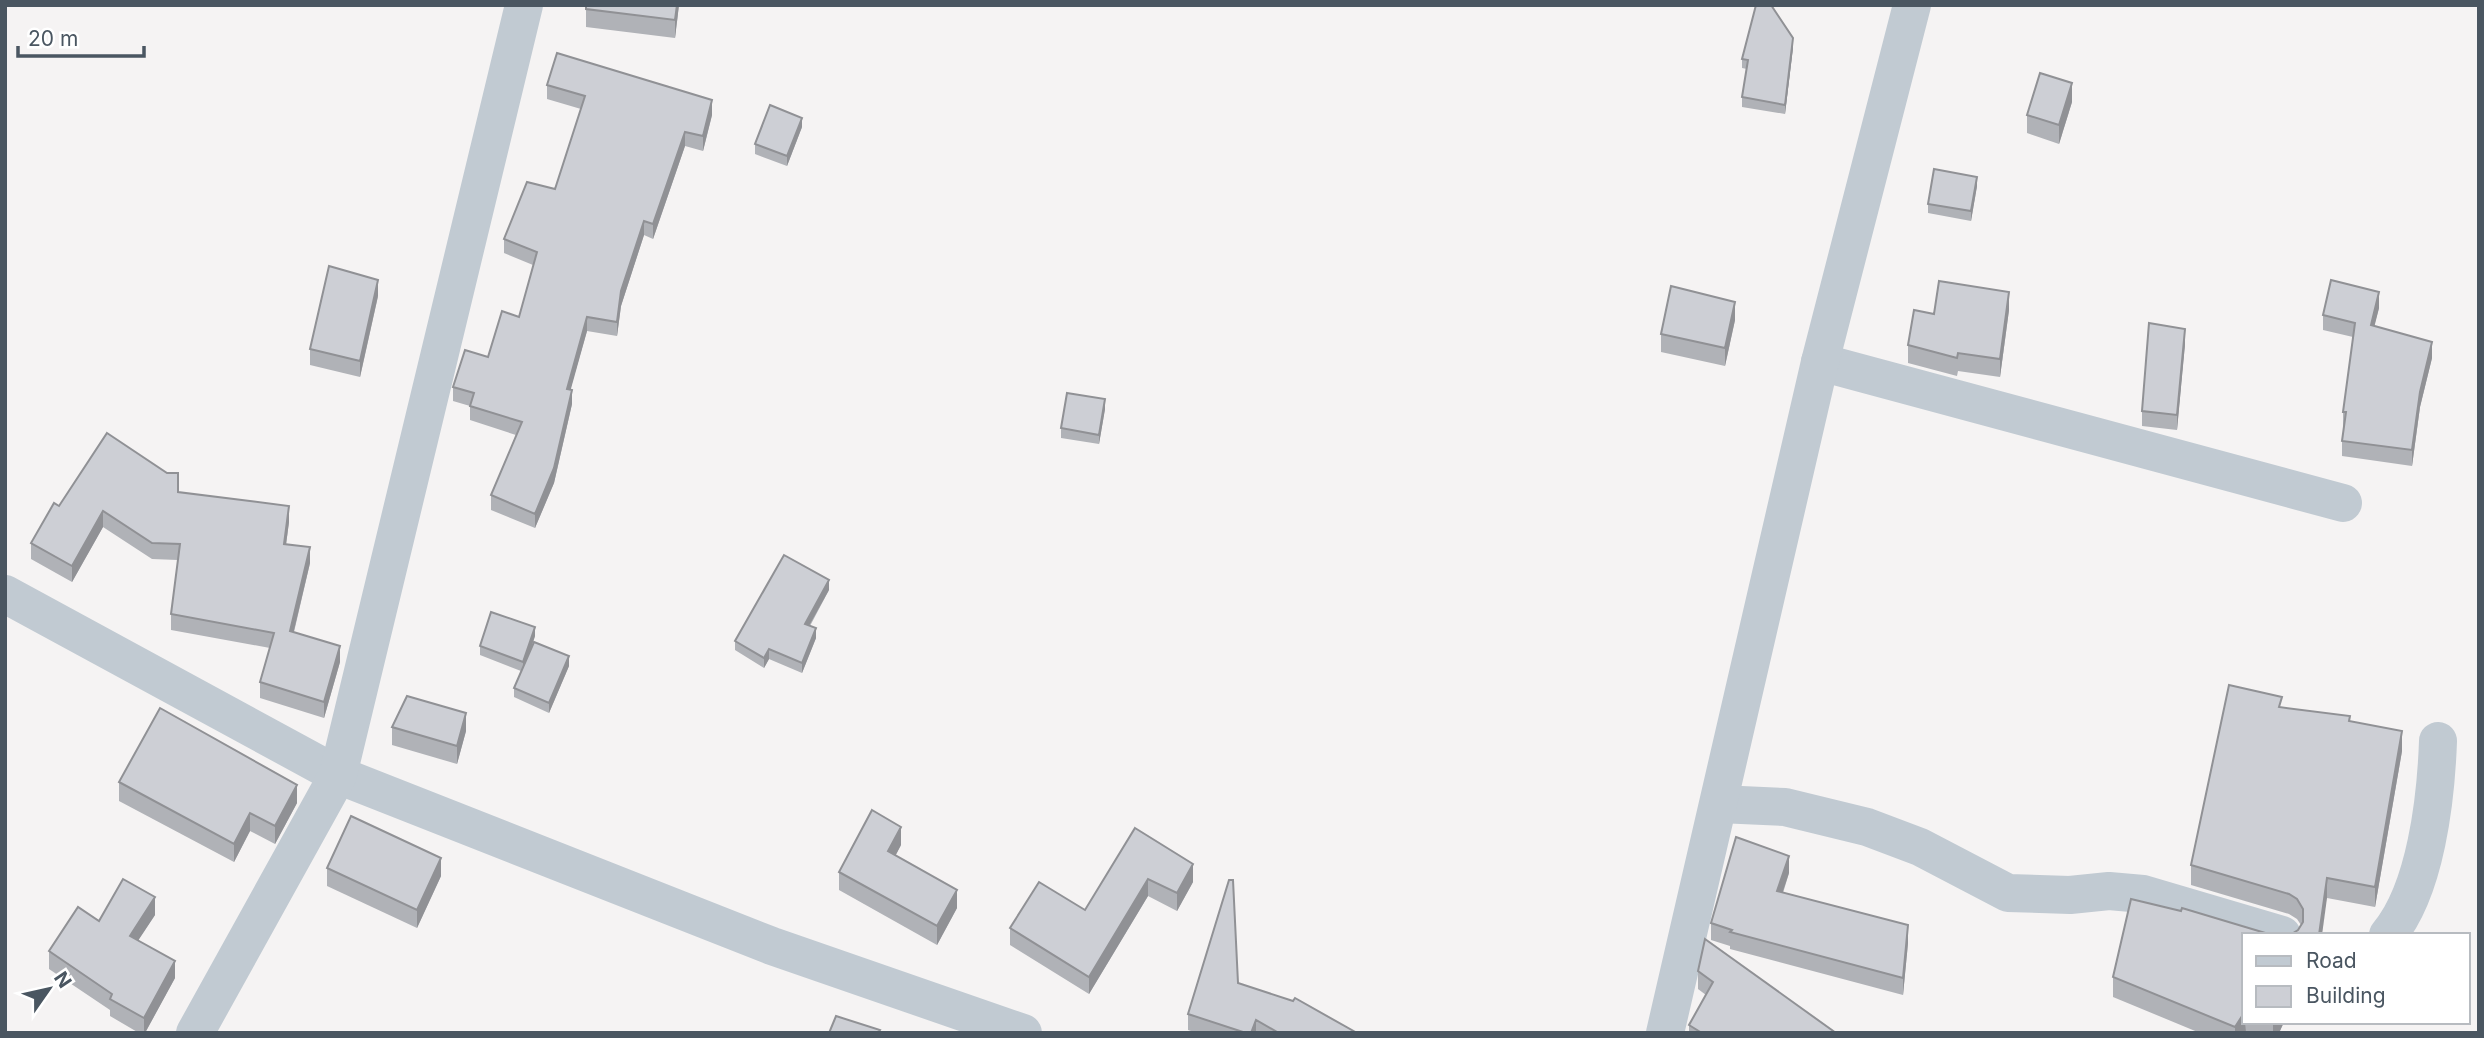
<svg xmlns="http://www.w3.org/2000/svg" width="2484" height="1038" viewBox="0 0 2484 1038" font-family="Inter,sans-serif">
	<rect width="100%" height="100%" fill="#f5f3f3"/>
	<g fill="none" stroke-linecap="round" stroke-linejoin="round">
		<g stroke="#c1cad2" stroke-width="38">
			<polyline points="1820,362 2343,503"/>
			<polyline points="5,594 338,775 772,946 1023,1033"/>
			<polyline points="1719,804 1785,807 1867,827 1920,847 2008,893 2070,895 2109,891 2143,894 2282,935"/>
			<path d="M2388 935C2426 890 2436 798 2438 741"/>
			<polyline points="195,1033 338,775 524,5"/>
			<polyline points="1665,1033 1820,362 1912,5"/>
		</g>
	</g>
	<g fill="#b0b2b7">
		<polygon points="679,5 675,38 586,27 586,9"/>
		<polygon points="1793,48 1785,114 1742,107 1742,97 1747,69 1742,68 1742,59"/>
		<polygon points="547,85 712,115 703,151 685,146 653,239 644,235 621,306 617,336 587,331 570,390 572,404 554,483 535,528 491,510 491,495 516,435 470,420 470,406 453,401 453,387 488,357 519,317 533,265 504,253 504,239 555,189 581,109 547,99"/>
		<polygon points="2072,102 2059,144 2027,133 2027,115"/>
		<polygon points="802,127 787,166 755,154 755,144"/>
		<polygon points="1977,186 1971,221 1928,213 1928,204"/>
		<polygon points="378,296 360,377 310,365 310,349"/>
		<polygon points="2379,308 2374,326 2432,358 2420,407 2412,466 2342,456 2342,441 2344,427 2343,427 2343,412 2353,337 2323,330 2323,315"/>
		<polygon points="2009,310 2000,377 1958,371 1957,376 1908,363 1908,345 1934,314"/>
		<polygon points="1735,320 1725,366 1661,352 1661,334"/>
		<polygon points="2185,344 2177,430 2142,426 2142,411"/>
		<polygon points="1105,409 1099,444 1061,438 1061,428"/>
		<polygon points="178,492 289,522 286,544 310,563 294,632 340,662 324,718 260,698 260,682 270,648 171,630 171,614 178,560 152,559 103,527 72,582 31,559 31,543 59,506"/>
		<polygon points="829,590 810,626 816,638 802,673 769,659 764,668 735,650 735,641"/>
		<polygon points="535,636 530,652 569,666 549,713 514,697 514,688 521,671 480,655 480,646"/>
		<polygon points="2282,707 2350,721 2402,751 2375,907 2327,898 2298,930 2301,925 2297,919 2289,914 2191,885 2191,865"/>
		<polygon points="392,727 466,731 457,764 392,745"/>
		<polygon points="119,782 297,803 275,844 250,831 234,862 119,801"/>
		<polygon points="1135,828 1193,882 1177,911 1148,896 1089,994 1010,945 1010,928 1085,910"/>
		<polygon points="901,845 895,856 957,908 937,945 839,890 839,872"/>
		<polygon points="327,868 441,876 417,928 327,886"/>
		<polygon points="1789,873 1783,893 1908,943 1903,995 1730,949 1730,946 1711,940 1711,923"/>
		<polygon points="155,915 138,940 175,978 145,1033 139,1033 110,1016 110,1010 49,969 49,951 99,921"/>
		<polygon points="2244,935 2244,1022 2284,1022 2279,1033 2248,1033 2246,1032 2245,1033 2200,1033 2113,997 2113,977"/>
		<polygon points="1698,971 1836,1033 1689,1033 1689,1025 1706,995 1698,989"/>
		<polygon points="1238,983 1357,1033 1197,1033 1188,1030 1188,1014"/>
	</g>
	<g fill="#909195">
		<polygon points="677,5 679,5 675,38 675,20"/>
		<polygon points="1793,38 1793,48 1785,114 1785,105"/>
		<polygon points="2072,83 2072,102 2059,144 2059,125"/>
		<polygon points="712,100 712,115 703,151 703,136"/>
		<polygon points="802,118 802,127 787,166 787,156"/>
		<polygon points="685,132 685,146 653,239 653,224"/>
		<polygon points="1977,177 1977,186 1971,221 1971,211"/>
		<polygon points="644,221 644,235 621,306 617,336 617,322 621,291"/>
		<polygon points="378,280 378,296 360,377 360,361"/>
		<polygon points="2009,292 2009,310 2000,377 2000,359"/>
		<polygon points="2379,292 2379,308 2371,340 2371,325"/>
		<polygon points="1735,302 1735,320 1725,366 1725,348"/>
		<polygon points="587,317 587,331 567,403 567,389"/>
		<polygon points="2185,329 2185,344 2177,430 2177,415"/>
		<polygon points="2432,342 2432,358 2420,407 2412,466 2412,450 2420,392"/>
		<polygon points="572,390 572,404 554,483 535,528 535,514"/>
		<polygon points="1105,399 1105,409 1099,444 1099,435"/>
		<polygon points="289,506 289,522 284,560 284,544"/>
		<polygon points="103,511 103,527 72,582 72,566"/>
		<polygon points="310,547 310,563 290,647 290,631"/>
		<polygon points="829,580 829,590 805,633 805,624"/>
		<polygon points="535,627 535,636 523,672 523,662"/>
		<polygon points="816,628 816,638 802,673 802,663"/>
		<polygon points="340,646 340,662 324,718 324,702"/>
		<polygon points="769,649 769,659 764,668 764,658"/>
		<polygon points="569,656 569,666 549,713 549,703"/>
		<polygon points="466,713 466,731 457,764 457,746"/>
		<polygon points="2402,731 2402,751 2375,907 2375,887"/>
		<polygon points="297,785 297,803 275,844 275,826"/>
		<polygon points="250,813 250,831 234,862 234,844"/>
		<polygon points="901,827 901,845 888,870 888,851"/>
		<polygon points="1789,856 1789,873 1777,909 1777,891"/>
		<polygon points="441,858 441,876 417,928 417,910"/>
		<polygon points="1193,864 1193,882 1177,911 1177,893"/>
		<polygon points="2327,878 2327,898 2322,935 2319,935"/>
		<polygon points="1148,879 1148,896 1089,994 1089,977"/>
		<polygon points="957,890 957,908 937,945 937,926"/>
		<polygon points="155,897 155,915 130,953 130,936"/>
		<polygon points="1908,925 1908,943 1903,995 1903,978"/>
		<polygon points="175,961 175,978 145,1033 144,1033 144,1018"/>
		<polygon points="2244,1013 2246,1032 2245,1033 2235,1033 2235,1027"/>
		<polygon points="1256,1020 1256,1033 1251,1033"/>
		<polygon points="2274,1022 2284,1022 2279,1033 2273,1033 2273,1025"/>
	</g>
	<g fill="#cdcfd5" stroke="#909195" stroke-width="2">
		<polygon points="586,5 677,5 675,20 586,9"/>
		<polygon points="1756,5 1771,5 1793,38 1785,105 1742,97 1748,60 1742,59"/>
		<polygon points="557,53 712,100 703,136 685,132 653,224 644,221 621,291 617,322 587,317 567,389 572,390 554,468 535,514 491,495 522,422 470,406 474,393 453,387 465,350 488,357 502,311 519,317 537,252 504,239 527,182 555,189 585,96 547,85"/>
		<polygon points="2040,73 2072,83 2059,125 2027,115"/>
		<polygon points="770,105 802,118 787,156 755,144"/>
		<polygon points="1934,169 1977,177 1971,211 1928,204"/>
		<polygon points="329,266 378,280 360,361 310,349"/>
		<polygon points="2331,280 2379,292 2371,325 2432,342 2420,392 2412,450 2342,441 2346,412 2343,412 2355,323 2323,315"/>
		<polygon points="1939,281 2009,292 2000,359 1958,353 1957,358 1908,345 1914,310 1934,314"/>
		<polygon points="1671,286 1735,302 1725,348 1661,334"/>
		<polygon points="2149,323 2185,329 2177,415 2142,411"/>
		<polygon points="1067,393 1105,399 1099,435 1061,428"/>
		<polygon points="107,433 167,473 178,473 178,492 289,506 284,544 310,547 290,631 340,646 324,702 260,682 274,633 171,614 180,544 152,543 103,511 72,566 31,543 54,503 59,506"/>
		<polygon points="784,555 829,580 805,624 816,628 802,663 769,649 764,658 735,641"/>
		<polygon points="491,612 535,627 523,662 480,646"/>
		<polygon points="534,642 569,656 549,703 514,688"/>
		<polygon points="2229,685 2282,697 2279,707 2350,716 2349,721 2402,731 2375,887 2327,878 2319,935 2290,935 2298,930 2303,922 2303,909 2297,899 2289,894 2191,865"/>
		<polygon points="407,696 466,713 457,746 392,727"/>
		<polygon points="160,708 297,785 275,826 250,813 234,844 119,782"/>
		<polygon points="872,810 901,827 888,851 957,890 937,926 839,872"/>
		<polygon points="351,816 441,858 417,910 327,868"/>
		<polygon points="1135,828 1193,864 1177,893 1148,879 1089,977 1010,928 1039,882 1085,910"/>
		<polygon points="1736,837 1789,856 1777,891 1908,925 1903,978 1730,932 1732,930 1711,923"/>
		<polygon points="123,879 155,897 130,936 175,961 144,1018 110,999 112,994 49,951 78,907 99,921"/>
		<polygon points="1229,880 1233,880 1238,983 1293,1001 1295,998 1357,1033 1279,1033 1256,1020 1251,1033 1246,1033 1188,1014"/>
		<polygon points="2131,899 2181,911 2182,908 2272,935 2244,935 2244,1013 2235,1027 2113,977"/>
		<polygon points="1705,939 1836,1033 1702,1033 1689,1025 1713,982 1698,971"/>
		<polygon points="836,1016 880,1030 878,1033 829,1033"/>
	</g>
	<rect width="2484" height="1038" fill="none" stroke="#4a5661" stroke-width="14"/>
	<rect x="2242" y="933" width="228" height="91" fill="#ffffff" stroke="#b7bbc0" stroke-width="2"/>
	<rect x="2256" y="956" width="35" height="10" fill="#c1cad2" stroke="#b7bbc0" stroke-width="2"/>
	<text x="2306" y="968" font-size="21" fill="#4a5661">Road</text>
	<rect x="2256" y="986" width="35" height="21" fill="#cdcfd5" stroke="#b7bbc0" stroke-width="2"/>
	<text x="2306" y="1003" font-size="21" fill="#4a5661">Building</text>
	<g transform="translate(49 989) rotate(56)" stroke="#ffffff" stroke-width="5" paint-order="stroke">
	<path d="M0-5L12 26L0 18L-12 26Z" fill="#4a5661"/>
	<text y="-10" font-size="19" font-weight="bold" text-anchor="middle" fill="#4a5661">N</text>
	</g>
	<path d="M18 46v10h126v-10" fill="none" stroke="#4a5661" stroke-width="3.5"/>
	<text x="28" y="46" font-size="21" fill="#4a5661" stroke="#ffffff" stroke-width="5" paint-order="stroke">20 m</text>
</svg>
